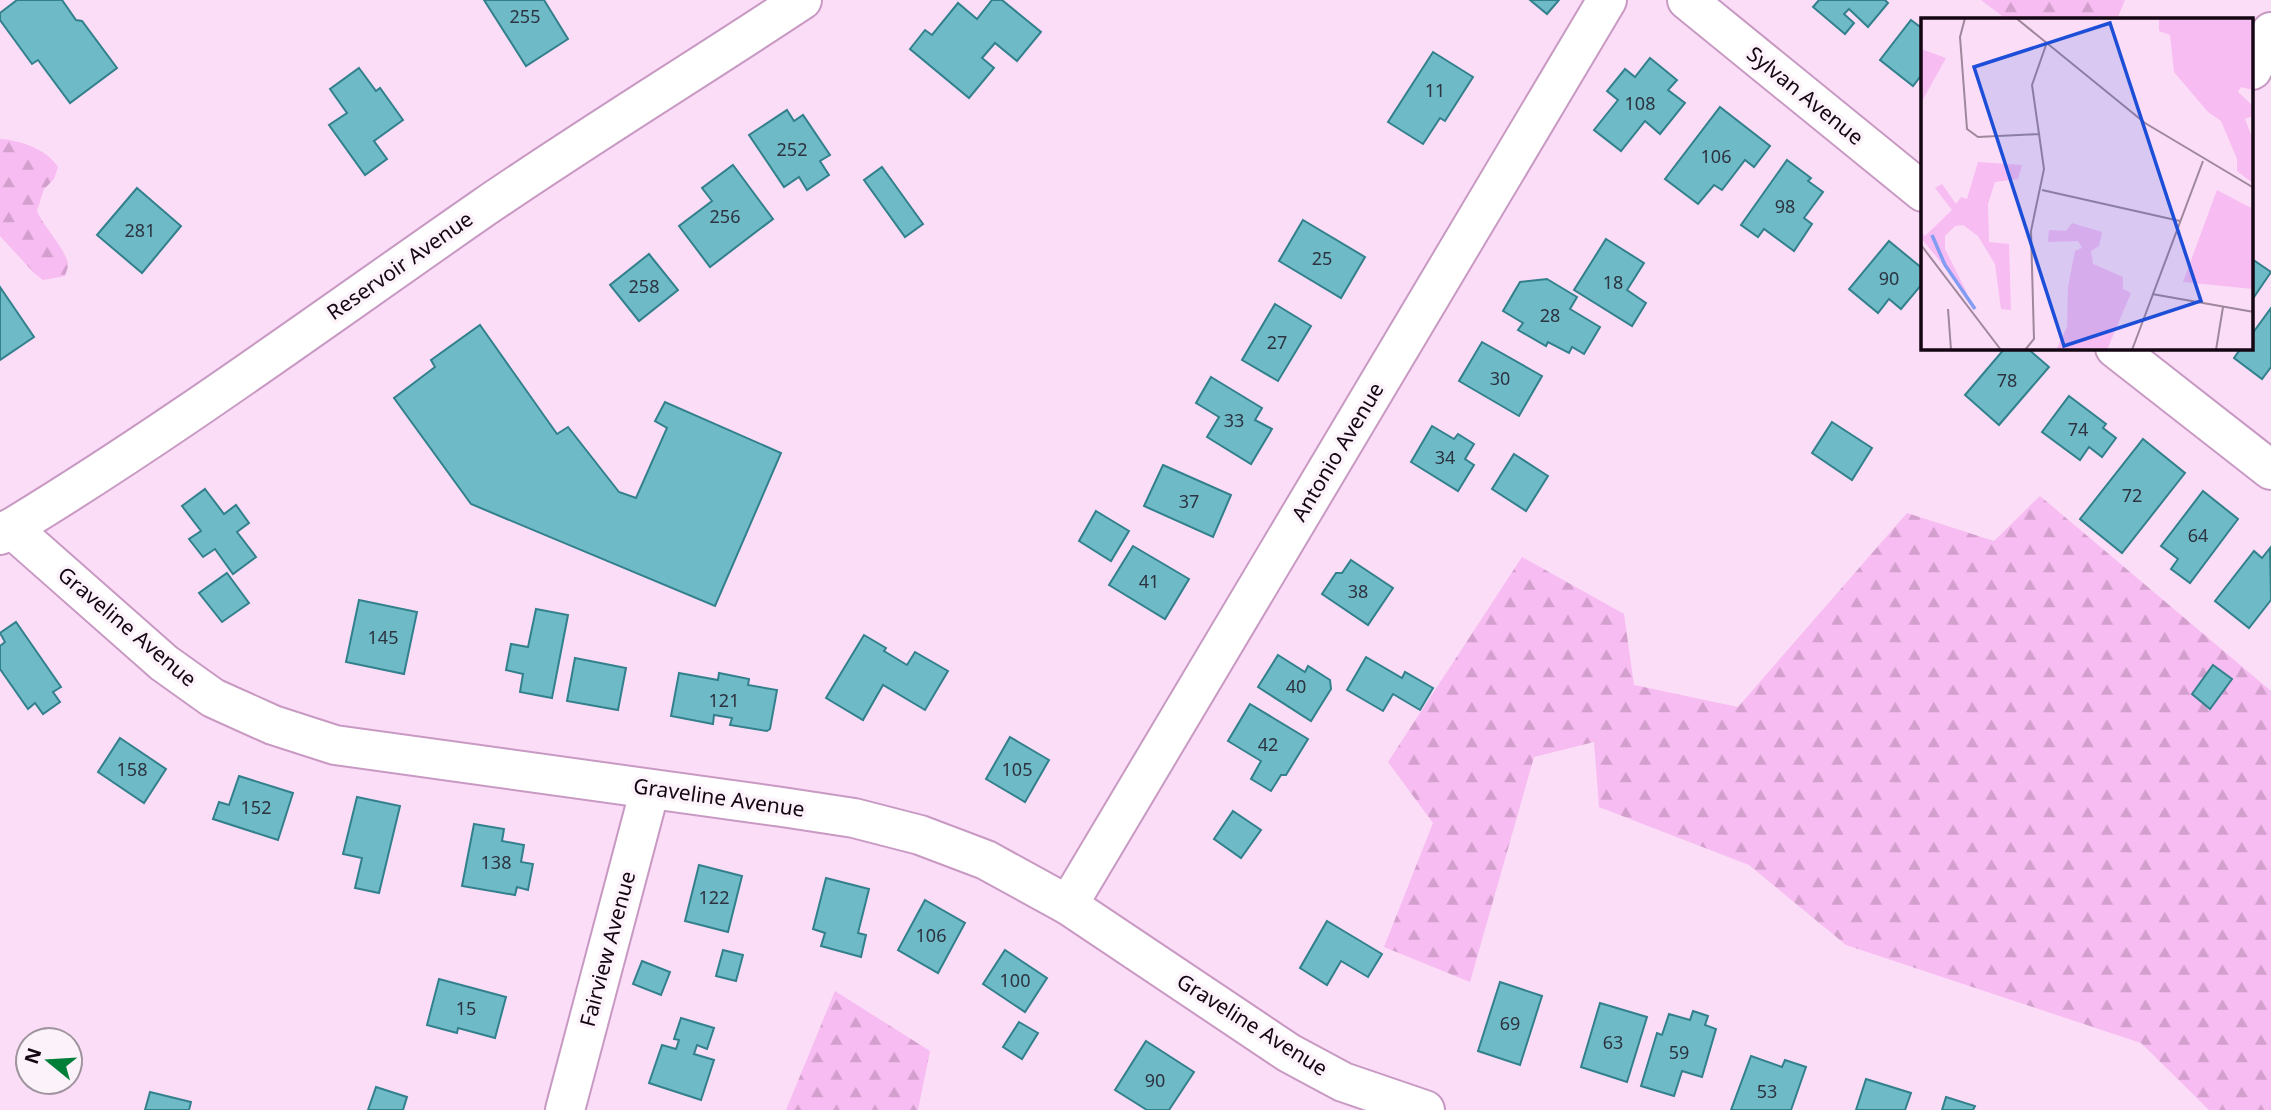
<svg xmlns="http://www.w3.org/2000/svg" width="2271" height="1110" viewBox="0 0 2271 1110" font-family="'Noto Sans',sans-serif">
	<defs>
		<pattern id="forest-firs" width="22" height="20" patternUnits="userSpaceOnUse" patternTransform="scale(1.75)"><rect width="22" height="20" fill="#f7bcf1"/><path d="M5 1l3.5 6h-7zM16 11l3.5 6h-7z" fill="#d3a0ce"/></pattern>
	</defs>
	<rect width="100%" height="100%" fill="#fbddf7"/>
	<g fill="url(#forest-firs)">
		<polygon points="1981,0 2125,0 2117,19 2006,19"/>
		<path d="M0 139C20 140 48 150 58 167L54 179 44 189 37 211C43 226 68 252 68 265 68 268 66 272 65 276L43 280 34 273 0 236Z"/>
		<polygon points="2040,496 2271,691 2271,1110 2209,1110 2141,1043 1846,945 1749,865 1599,807 1594,742 1534,757 1470,982 1384,947 1433,823 1388,762 1522,557 1624,614 1634,685 1738,707 1907,513 1994,541"/>
		<polygon points="835,991 930,1051 918,1110 786,1110"/>
	</g>
	<g fill="#6fbac7" stroke="#33808d" stroke-width="2">
		<polygon points="17,0 62,0 76,20 82,21 117,68 70,103 38,60 32,64 0,20 0,13"/>
		<polygon points="484,0 544,0 568,39 526,66"/>
		<polygon points="992,0 1002,0 1041,32 1017,61 995,43 982,58 994,68 969,98 910,49 925,30 932,35 958,3 977,19"/>
		<polygon points="1530,0 1559,0 1547,14"/>
		<polygon points="1819,0 1885,0 1888,3 1868,27 1849,9 1844,14 1854,23 1845,34 1813,7"/>
		<polygon points="1911,20 1923,29 1923,73 1913,86 1880,60"/>
		<polygon points="1433,52 1473,77 1445,121 1440,118 1423,144 1388,122"/>
		<polygon points="1650,58 1677,80 1668,90 1685,103 1660,134 1645,121 1621,151 1594,130 1618,100 1607,91 1625,69 1635,77"/>
		<polygon points="359,68 376,91 380,88 403,120 374,141 387,159 365,175 329,125 347,113 330,89"/>
		<polygon points="1720,107 1770,146 1754,167 1745,160 1722,190 1714,185 1698,204 1665,179"/>
		<polygon points="787,110 794,121 803,115 830,155 820,161 829,175 807,190 799,177 784,187 749,135"/>
		<polygon points="1787,160 1811,178 1808,181 1823,192 1804,218 1812,224 1794,251 1764,229 1758,237 1741,225"/>
		<polygon points="733,165 773,219 710,267 679,226 712,201 702,188"/>
		<polygon points="882,167 923,224 905,237 864,180"/>
		<polygon points="137,188 181,226 142,273 97,235"/>
		<polygon points="1303,220 1365,257 1341,298 1279,261"/>
		<polygon points="1606,239 1644,263 1627,290 1646,303 1632,326 1574,290"/>
		<polygon points="1889,241 1923,269 1923,283 1901,309 1889,299 1878,313 1849,289"/>
		<polygon points="649,254 678,290 639,321 610,285"/>
		<polygon points="2252,259 2271,272 2252,300"/>
		<polygon points="1547,279 1577,297 1570,309 1600,327 1584,354 1572,347 1569,353 1548,342 1546,346 1518,330 1523,323 1503,311 1520,282"/>
		<polygon points="0,287 34,337 0,360"/>
		<polygon points="1275,304 1311,326 1278,381 1242,360"/>
		<polygon points="2271,308 2271,367 2262,379 2234,358 2241,348 2252,348 2252,334"/>
		<polygon points="480,325 557,434 568,427 619,492 636,498 667,428 655,421 665,402 781,453 715,606 471,504 394,398 435,367 431,360"/>
		<polygon points="1482,342 1542,376 1519,416 1459,381"/>
		<polygon points="2005,348 2027,348 2049,367 1999,425 1965,395"/>
		<polygon points="1211,377 1262,408 1255,420 1272,429 1251,464 1207,437 1219,417 1196,403"/>
		<polygon points="2069,396 2106,424 2103,428 2116,438 2102,457 2089,447 2080,460 2042,432"/>
		<polygon points="1832,422 1872,448 1852,480 1812,453"/>
		<polygon points="1432,426 1454,439 1458,434 1474,444 1465,459 1474,465 1458,491 1411,462"/>
		<polygon points="2143,439 2185,473 2122,553 2080,519"/>
		<polygon points="1514,454 1548,476 1526,511 1492,489"/>
		<polygon points="1163,465 1231,495 1213,537 1144,506"/>
		<polygon points="205,489 224,514 236,505 249,523 237,532 256,557 233,574 215,549 203,557 189,539 201,531 182,506"/>
		<polygon points="2203,491 2238,519 2190,583 2171,569 2178,559 2161,546"/>
		<polygon points="1096,511 1129,531 1111,561 1079,541"/>
		<polygon points="1133,546 1189,579 1165,619 1109,585"/>
		<polygon points="2270,548 2271,600 2249,628 2215,601 2254,551 2262,558"/>
		<polygon points="1351,560 1393,588 1368,625 1322,594 1336,573 1342,573"/>
		<polygon points="227,573 249,603 222,622 199,593"/>
		<polygon points="359,600 417,612 404,674 346,662"/>
		<polygon points="536,609 568,615 552,698 520,692 523,674 506,670 511,644 528,647"/>
		<polygon points="16,622 61,687 53,692 60,702 43,714 35,703 28,709 0,669 0,646 5,642 0,633"/>
		<polygon points="864,635 886,648 884,651 907,665 915,652 948,671 925,710 883,685 863,720 826,698"/>
		<polygon points="1278,655 1305,672 1308,666 1330,680 1331,689 1311,721 1258,687"/>
		<polygon points="1366,657 1402,678 1405,672 1433,688 1420,710 1393,694 1383,711 1347,690"/>
		<polygon points="575,658 626,668 618,710 567,701"/>
		<polygon points="2213,665 2232,679 2210,709 2192,694"/>
		<polygon points="679,673 718,680 719,673 749,679 748,685 777,690 770,729 767,731 730,725 732,718 714,715 713,724 671,716"/>
		<polygon points="1250,704 1308,739 1286,775 1281,775 1271,791 1251,779 1261,761 1228,741"/>
		<polygon points="1010,737 1049,760 1025,802 986,779"/>
		<polygon points="120,738 166,769 144,803 98,772"/>
		<polygon points="239,776 293,793 278,840 213,819 219,802 229,805"/>
		<polygon points="357,797 400,806 379,893 355,888 362,858 343,854"/>
		<polygon points="1233,811 1261,830 1241,858 1214,839"/>
		<polygon points="474,824 504,829 502,841 524,845 521,862 533,864 528,890 517,887 515,895 462,886"/>
		<polygon points="699,865 742,876 728,932 685,921"/>
		<polygon points="826,878 869,889 858,933 866,935 861,957 821,946 825,933 813,929"/>
		<polygon points="925,900 965,923 938,973 898,950"/>
		<polygon points="1327,921 1382,954 1368,977 1341,961 1327,985 1300,968"/>
		<polygon points="723,950 743,955 736,981 716,976"/>
		<polygon points="1005,950 1047,978 1025,1012 983,984"/>
		<polygon points="642,961 670,972 661,995 633,984"/>
		<polygon points="439,979 506,997 495,1038 458,1028 457,1033 427,1025"/>
		<polygon points="1500,982 1542,996 1520,1065 1478,1051"/>
		<polygon points="1600,1003 1647,1017 1627,1082 1581,1067"/>
		<polygon points="1693,1011 1708,1016 1705,1025 1716,1029 1702,1077 1682,1071 1674,1096 1641,1086 1657,1033 1662,1035 1669,1014 1690,1020"/>
		<polygon points="681,1018 714,1028 707,1049 697,1045 694,1054 714,1060 701,1100 649,1083 662,1045 676,1049 679,1040 674,1039"/>
		<polygon points="1019,1022 1038,1033 1022,1059 1003,1047"/>
		<polygon points="1146,1041 1194,1072 1169,1110 1147,1110 1115,1090"/>
		<polygon points="1751,1056 1782,1067 1785,1060 1806,1067 1791,1110 1731,1110"/>
		<polygon points="1866,1079 1911,1093 1905,1110 1856,1110"/>
		<polygon points="376,1087 407,1097 403,1110 368,1110"/>
		<polygon points="150,1092 191,1102 189,1110 145,1110"/>
		<polygon points="1946,1097 1975,1106 1973,1110 1942,1110"/>
	</g>
	<g fill="none" stroke-linecap="round" stroke-linejoin="round">
		<g stroke="#c89ac3" stroke-width="42">
			<g id="minor">
				<polyline points="1687,0 1923,192"/>
				<polyline points="2252,70 2271,32"/>
				<polyline points="2115,348 2271,470"/>
				<polyline points="11,528 164,663 213,698 273,725 335,745 782,807 854,818 920,835 986,860 1068,905 1289,1053 1343,1082 1425,1110"/>
				<path d="M0 535C166 435 323 319 483 208 588 136 696 70 802 0"/>
				<polyline points="1068,905 1607,0"/>
				<polyline points="565,1110 650,789"/>
			</g>
		</g>
		<use href="#minor" stroke="#fff" stroke-width="38"/>
	</g>
	<g text-anchor="middle" stroke-width="7" stroke-linejoin="round" paint-order="stroke">
		<g font-size="18" fill="#2c3341">
			<text x="525" y="23">255</text>
			<text x="1435" y="97">11</text>
			<text x="1640" y="110">108</text>
			<text x="792" y="156">252</text>
			<text x="1716" y="163">106</text>
			<text x="1785" y="213">98</text>
			<text x="725" y="223">256</text>
			<text x="140" y="237">281</text>
			<text x="1322" y="265">25</text>
			<text x="1889" y="285">90</text>
			<text x="1613" y="289">18</text>
			<text x="644" y="293">258</text>
			<text x="1550" y="322">28</text>
			<text x="1277" y="349">27</text>
			<text x="1500" y="385">30</text>
			<text x="2007" y="387">78</text>
			<text x="1234" y="427">33</text>
			<text x="2078" y="436">74</text>
			<text x="1445" y="464">34</text>
			<text x="2132" y="502">72</text>
			<text x="1189" y="508">37</text>
			<text x="2198" y="542">64</text>
			<text x="1149" y="588">41</text>
			<text x="1358" y="598">38</text>
			<text x="383" y="644">145</text>
			<text x="1296" y="693">40</text>
			<text x="724" y="707">121</text>
			<text x="1268" y="751">42</text>
			<text x="132" y="776">158</text>
			<text x="1017" y="776">105</text>
			<text x="256" y="814">152</text>
			<text x="496" y="869">138</text>
			<text x="714" y="904">122</text>
			<text x="931" y="942">106</text>
			<text x="1015" y="987">100</text>
			<text x="466" y="1015">15</text>
			<text x="1510" y="1030">69</text>
			<text x="1613" y="1049">63</text>
			<text x="1679" y="1059">59</text>
			<text x="1155" y="1087">90</text>
			<text x="1767" y="1098">53</text>
		</g>
		<g font-size="21" fill="#150614" stroke="#fbf2fa">
			<text transform="translate(1805 96) rotate(39)" y="7">Sylvan Avenue</text>
			<text transform="translate(400 266) rotate(-35)" y="7">Reservoir Avenue</text>
			<text transform="translate(1338 452) rotate(-59)" y="7">Antonio Avenue</text>
			<text transform="translate(127 627) rotate(40)" y="7">Graveline Avenue</text>
			<text transform="translate(719 798) rotate(8)" y="7">Graveline Avenue</text>
			<text transform="translate(608 949) rotate(-75)" y="7">Fairview Avenue</text>
			<text transform="translate(1252 1025) rotate(32)" y="7">Graveline Avenue</text>
		</g>
	</g>
	<g transform="translate(1921 18)">
		<rect width="332" height="332" fill="#fbddf7"/>
		<path d="M238 0H332V72L320 69 317 74 332 88V98L324 101 332 122V165L316 153V141L300 103 287 94 253 54 249 17 238 13ZM0 31 25 40 0 85ZM57 144 101 147 97 161 74 164 67 186 68 224 88 226 90 292 80 291 74 246 57 218 42 207 34 208 24 218V231L47 277 0 220V214L4 218 31 192 14 170 21 166 35 186 40 179 46 181ZM296 172 332 191V271L262 264ZM151 205 181 214 178 228 170 233 172 246 202 259V271L210 275 186 332H135L146 309 147 269 154 233 161 230 157 223 127 224 128 212 145 213Z" fill="#f7bcf1"/>
		<path fill="none" stroke="#829cf4" stroke-width="3.5" d="M11 217 24 247 54 291"/>
		<path fill="none" stroke="#9f879c" stroke-width="2" d="M44 0 39 19 46 111 57 119 118 116M95 0 224 105 333 170M121 172 259 203M0 227 80 332M231 276 333 294M27 291 30 332M104 332 113 321 110 213 123 151 111 67 125 27M211 332 282 143M295 332 302 289"/>
		<path fill="#1d4ed8" fill-opacity="0.15" stroke="#1d4ed8" stroke-width="3.5" d="M189 5 280 283 143 328 53 49Z"/>
		<rect width="332" height="332" fill="none" stroke="#150614" stroke-width="3.5"/>
	</g>
	<g transform="translate(49 1061) rotate(288)"><circle r="33" fill="#fbf2fa" stroke="#9f949e" stroke-width="2"/>
	<path d="M0-5L12 26L0 18L-12 26Z" fill="#007f38"/>
	<text y="-10" font-size="19" font-weight="bold" text-anchor="middle" fill="#150614">N</text>
	</g>
</svg>
